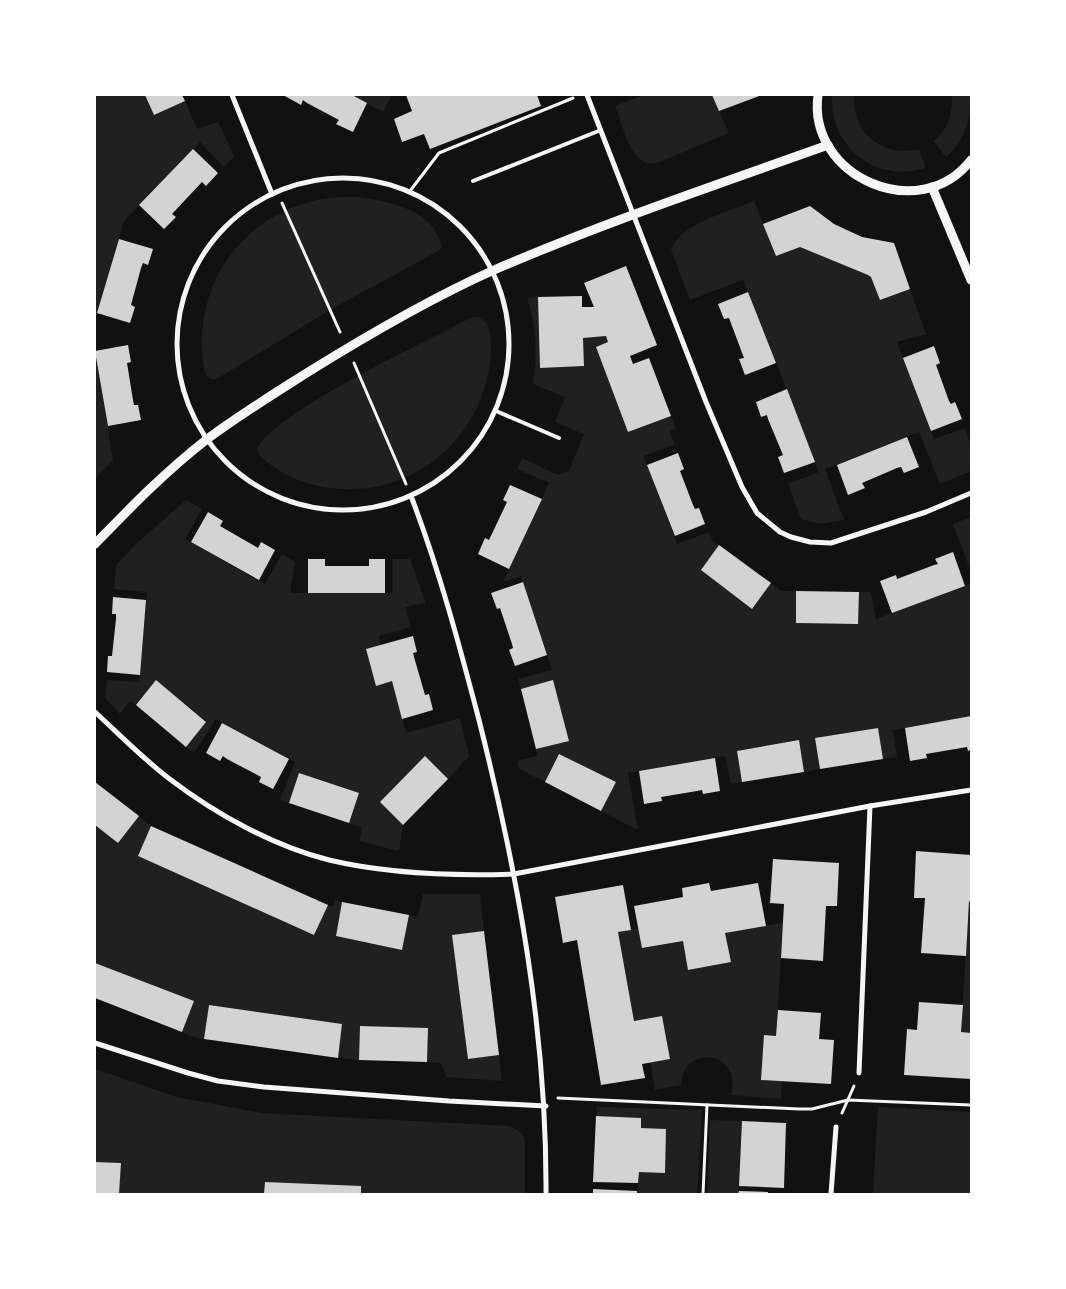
<svg xmlns="http://www.w3.org/2000/svg" width="1066" height="1289" viewBox="0 0 1066 1289" font-family="'Public Sans',sans-serif">
	<rect width="100%" height="100%" fill="#111"/>
	<g fill="#202020">
		<polygon points="95,95 145,95 154,115 185,101 197,129 218,122 234,156 224,167 200,142 124,221 95,318"/>
		<polygon points="352,95 392,95 383,112"/>
		<path d="M643 95H712L729 133 657 163C631 170 623 125 615 106Z"/>
		<path d="M832 95H854C852 133 882 158 919 149L926 168C876 184 829 147 832 95Z"/>
		<path d="M952 95H971C971 120 965 140 946 157L934 141C948 129 953 113 952 95Z"/>
		<path d="M357 197C381 200 414 206 431 225 436 230 439 239 442 246L440 250 330 310 220 377C207 384 204 372 203 361 192 268 264 193 357 197Z"/>
		<path d="M754 201 776 256 800 247 868 275 871 277 881 300 910 289 926 334 897 342 934 439 965 428 971 444V471L940 484 919 432 825 469 844 520 821 524 801 519 788 484 819 472 744 281 742 280 690 300 671 250C680 223 729 212 754 201Z"/>
		<path d="M538 297 540 368 584 366 583 338 606 336 608 342 596 347 628 432 671 416 676 428 669 431 675 444 644 456 677 544 709 532 713 542 719 545 701 570 751 608 771 583 781 591H796V623L858 624 859 592H871L876 619 971 584V716L893 730 897 757 883 759 878 728 815 738 820 769 804 772 799 740 737 751 742 782 731 784 725 756 628 773 638 830 601 811 615 782 560 754 545 782 519 769 517 761 537 756 536 749 569 741 553 681 521 689 518 679 552 670 521 576 503 582 549 483 517 469 522 458 558 475 569 471 584 434 555 422 565 397 533 384C537 355 537 326 527 298Z"/>
		<path d="M478 317 487 323C494 343 491 366 485 386 464 458 393 502 319 486 298 482 275 471 259 455L257 448C278 410 426 342 470 318Z"/>
		<polygon points="95,348 113,460 95,479"/>
		<polygon points="186,500 202,509 185,539 265,584 282,554 295,562 290,593 393,593 393,559 410,559 426,603 405,607 411,627 379,636 381,645 366,650 376,685 392,681 406,733 460,718 469,756 448,779 380,802 403,825 399,851 359,841 362,828 349,823 359,794 300,773 289,803 280,800 295,762 216,719 194,753 186,747 206,721 156,681 136,705 130,701 120,714 105,698 107,680 139,682 146,600 147,592 114,589 116,565 136,544"/>
		<polygon points="971,517 971,571 953,524"/>
		<polygon points="139,816 151,826 138,856 314,935 328,905 333,907 335,900 342,902 336,936 402,950 409,915 418,917 423,894 480,894 484,931 452,936 468,1059 499,1055 502,1081 446,1077 441,1063 427,1062 428,1028 360,1026 359,1060 338,1058 342,1024 209,1005 204,1039 192,1037 182,1032 194,1001 95,963 95,825"/>
		<polygon points="969,901 971,902 971,1033 961,1032"/>
		<path d="M783 923 776 1036 765 1035 762 1080 782 1081 781 1099 731 1095C743 1049 682 1044 681 1085L655 1090 650 1062 670 1058 662 1016 634 1021 618 932 639 928 643 948 683 941 689 970 730 962 725 933Z"/>
		<polygon points="95,1069 177,1097 261,1113 510,1126 522,1133 525,1141 525,1194 361,1194 361,1186 265,1182 264,1194 119,1194 121,1163 95,1162"/>
		<polygon points="597,1107 702,1110 697,1194 637,1194 639,1172 664,1172 666,1129 641,1128 641,1118 596,1116"/>
		<polygon points="878,1107 971,1112 971,1194 873,1194"/>
		<polygon points="710,1120 742,1121 738,1194 707,1194"/>
	</g>
	<g fill="#d3d3d3">
		<polygon points="145,95 182,95 185,101 154,115"/>
		<polygon points="283,95 352,95 367,103 353,132 336,124 339,120 307,103 303,100 301,105"/>
		<polygon points="406,95 537,95 541,106 430,149 424,134 402,142 394,119 412,111"/>
		<polygon points="712,95 762,95 719,111"/>
		<polygon points="193,149 218,173 206,186 202,182 172,214 176,217 164,229 139,205"/>
		<polygon points="810,206 834,224 862,237 894,243 910,289 880,300 871,277 868,275 800,247 776,256 763,224"/>
		<polygon points="119,239 153,249 148,265 143,263 141,268 131,305 135,307 130,323 97,313"/>
		<polygon points="626,266 657,345 630,356 633,364 649,358 671,416 628,432 596,347 608,342 606,336 583,338 584,366 540,368 538,297 582,296 582,307 594,307 584,283"/>
		<polygon points="748,292 776,363 745,375 739,359 744,358 729,318 724,319 718,304"/>
		<polygon points="128,345 131,362 127,363 133,400 134,405 138,405 141,420 108,426 95,351"/>
		<polygon points="934,346 940,363 936,365 949,401 951,404 955,402 962,419 931,431 903,358"/>
		<polygon points="787,389 815,462 784,473 778,457 783,455 768,419 767,415 761,417 756,402"/>
		<polygon points="907,437 919,467 904,473 901,467 897,468 862,483 865,488 848,495 837,465"/>
		<polygon points="678,453 684,469 680,471 693,505 695,509 699,508 705,524 675,536 647,465"/>
		<polygon points="510,485 542,499 509,569 478,554 485,538 489,540 507,502 503,500"/>
		<polygon points="208,512 223,521 220,526 258,548 261,542 275,550 259,580 191,542"/>
		<polygon points="719,545 771,583 752,609 701,570"/>
		<polygon points="953,552 965,586 892,613 880,581 896,575 897,579 934,565 938,564 935,559"/>
		<polygon points="308,559 325,559 325,566 369,566 369,559 385,559 385,593 308,593"/>
		<polygon points="523,582 547,655 515,666 509,650 513,648 512,644 500,608 497,609 491,593"/>
		<polygon points="796,591 859,592 858,624 796,623"/>
		<polygon points="113,597 146,600 140,675 107,672 108,656 112,656 116,619 116,614 112,614"/>
		<polygon points="413,636 417,652 413,653 414,657 425,695 429,694 433,710 402,719 392,681 376,686 366,649"/>
		<polygon points="156,680 206,722 186,747 136,705"/>
		<polygon points="553,680 569,741 536,749 521,689"/>
		<polygon points="971,716 971,750 968,751 967,747 926,754 927,758 910,761 905,728"/>
		<polygon points="222,723 289,759 273,789 259,782 261,777 227,759 223,756 220,761 206,753"/>
		<polygon points="878,728 883,759 820,769 815,738"/>
		<polygon points="799,740 804,772 742,782 737,751"/>
		<polygon points="559,754 616,782 601,811 545,782"/>
		<polygon points="425,756 448,779 403,825 380,802"/>
		<polygon points="715,758 720,791 703,794 702,790 697,791 661,797 662,801 644,804 639,771"/>
		<polygon points="299,773 359,793 349,823 289,803"/>
		<polygon points="95,782 139,816 118,843 95,825"/>
		<polygon points="151,826 328,905 314,935 138,856"/>
		<polygon points="916,851 971,855 971,902 969,901 966,956 921,953 925,898 914,898"/>
		<polygon points="773,859 839,863 837,906 826,906 823,961 781,958 784,904 770,903"/>
		<polygon points="709,883 711,891 758,883 766,926 725,933 731,962 688,970 683,941 642,948 634,906 683,897 682,888"/>
		<polygon points="623,885 631,930 618,932 634,1021 662,1016 670,1059 642,1064 645,1078 601,1085 577,940 563,943 555,897"/>
		<polygon points="342,902 409,915 402,950 336,936"/>
		<polygon points="484,931 499,1055 468,1059 452,935"/>
		<polygon points="95,963 194,1001 182,1032 95,998"/>
		<polygon points="919,1002 963,1005 961,1032 971,1033 971,1079 904,1075 907,1029 917,1030"/>
		<polygon points="209,1005 342,1024 338,1058 204,1039"/>
		<polygon points="778,1010 821,1013 819,1039 834,1040 831,1084 761,1080 764,1035 776,1036"/>
		<polygon points="360,1026 428,1028 427,1062 359,1060"/>
		<polygon points="596,1116 641,1118 641,1128 666,1129 665,1173 639,1172 638,1183 593,1182"/>
		<polygon points="742,1121 786,1123 784,1188 739,1186"/>
		<polygon points="95,1162 121,1163 119,1194 95,1194"/>
		<polygon points="265,1182 361,1186 361,1194 264,1194"/>
		<polygon points="593,1189 637,1191 637,1194 593,1194"/>
		<polygon points="739,1191 768,1192 768,1194 738,1194"/>
	</g>
	<g fill="none" stroke-linecap="round" stroke-linejoin="round">
		<g stroke="#f5f5f5" stroke-width="3">
			<polyline points="410,191 439,153 573,98"/>
			<polyline points="282,203 340,332"/>
			<polyline points="354,363 406,484"/>
			<polyline points="558,1098 799,1109 812,1109 848,1100 971,1105"/>
			<polyline points="842,1113 854,1086"/>
			<polyline points="703,1194 707,1105"/>
		</g>
		<g stroke="#f5f5f5" stroke-width="4">
			<polyline points="473,181 601,130"/>
			<polyline points="496,411 559,438"/>
		</g>
		<g stroke="#f5f5f5" stroke-width="5">
			<polyline points="232,95 272,194"/>
			<polyline points="587,95 706,402 742,487 757,513 780,532 791,537 810,542 831,543 926,512 971,493"/>
			<circle cx="343" cy="344" r="166"/>
			<path d="M411 496C439 569 459 644 479 720 518 875 547 1033 546 1194"/>
			<path d="M95 712C120 735 143 759 171 780 216 814 273 846 329 860 388 874 454 876 514 874L870 806 971 790"/>
			<polyline points="95,1043 188,1073 218,1081 264,1087 449,1101 546,1106"/>
			<polyline points="859,1073 870,806"/>
			<polyline points="831,1194 836,1127"/>
		</g>
		<g stroke="#f5f5f5" stroke-width="9">
			<path d="M818 95C807 177 920 226 971 160"/>
			<polyline points="932,187 971,280"/>
			<path d="M95 544C131 507 166 471 206 440 238 416 272 395 305 374 366 336 429 299 494 270 603 223 716 185 828 145"/>
		</g>
	</g>
	<rect width="1066" height="1289" fill="none" stroke="#ffffff" stroke-width="192"/>
</svg>
